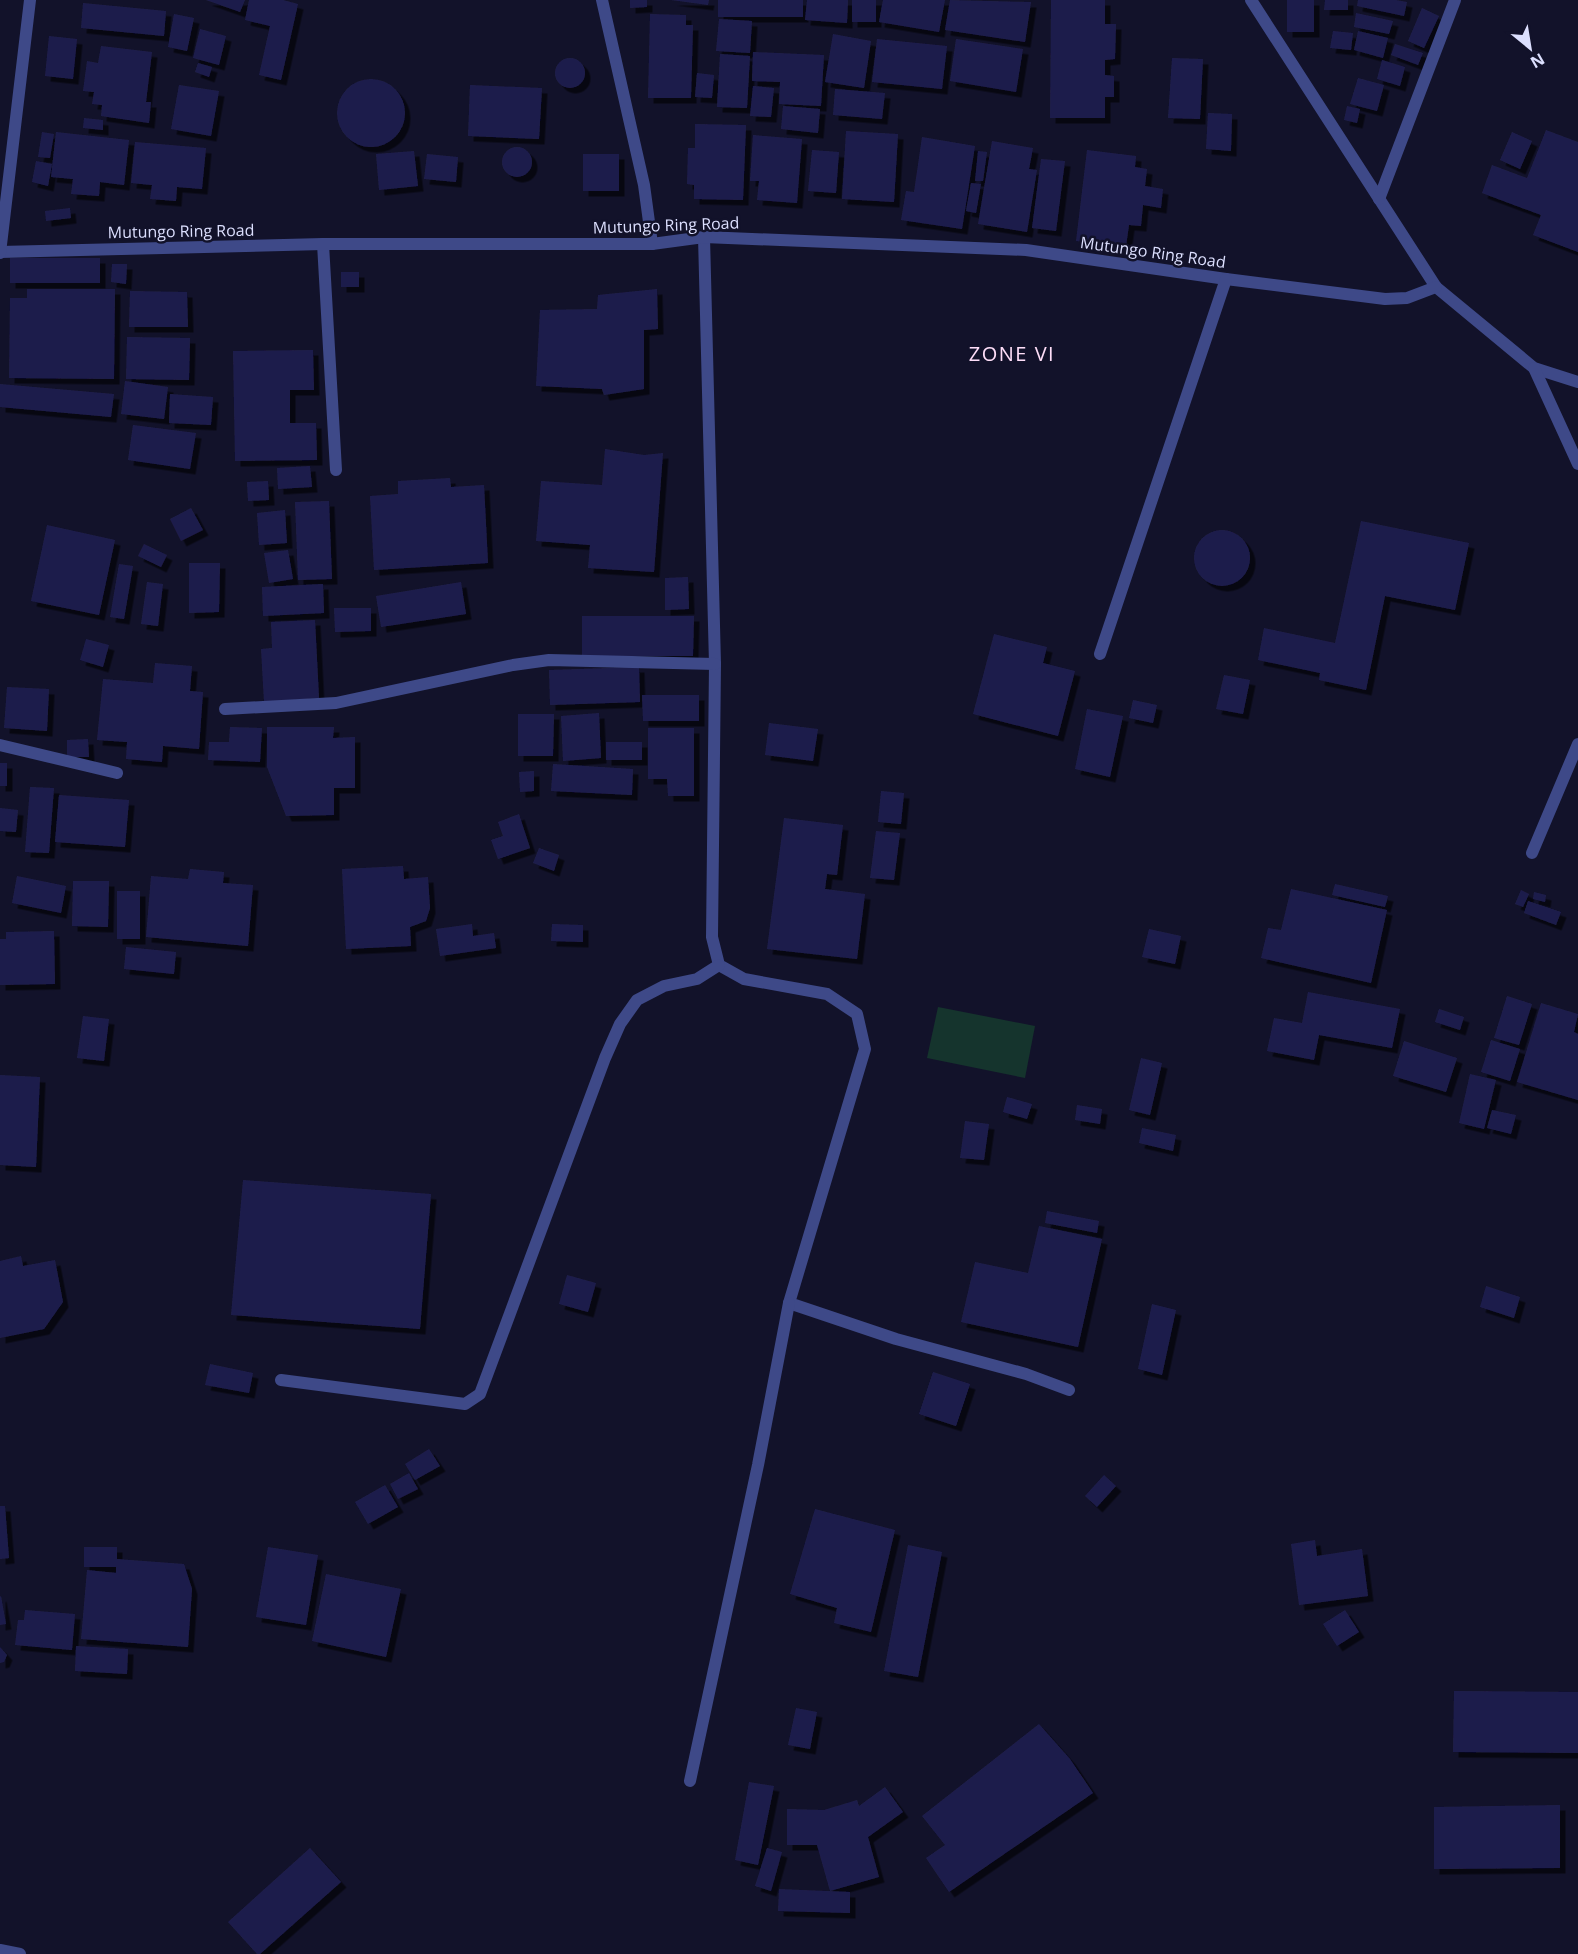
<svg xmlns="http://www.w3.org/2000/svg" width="1578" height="1954" viewBox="0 0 1578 1954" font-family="'Open Sans',sans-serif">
	<defs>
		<filter id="shadow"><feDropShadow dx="5.5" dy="5.5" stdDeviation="0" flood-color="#0009"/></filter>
	</defs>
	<rect width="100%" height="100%" fill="#12122a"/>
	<polygon fill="#15342d" points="938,1007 1035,1026 1025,1078 927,1058"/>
	<g fill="#1f1e4b" filter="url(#shadow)">
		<polygon points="206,0 245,0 240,12"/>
		<polygon points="249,0 283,0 298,4 281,80 259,75 270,26 245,20"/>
		<polygon points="630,0 647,0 647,7 630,8"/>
		<polygon points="671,0 709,0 708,5"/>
		<rect x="718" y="0" width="85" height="17"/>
		<polygon points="807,0 848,0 847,23 805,20"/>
		<rect x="852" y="0" width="24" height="22"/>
		<polygon points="883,0 945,0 939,32 879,22"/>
		<polygon points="950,0 1031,2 1025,42 945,30"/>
		<polygon points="1051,0 1105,0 1105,24 1116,24 1115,59 1105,60 1105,75 1114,76 1114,97 1105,97 1105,118 1050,118"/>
		<rect x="1287" y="0" width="27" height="32"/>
		<polygon points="1325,0 1348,0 1348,10 1324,10"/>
		<polygon points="1358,0 1396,0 1407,2 1404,16 1357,6"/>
		<polygon points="83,3 166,11 164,36 81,28"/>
		<polygon points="1422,8 1439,16 1424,48 1408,41"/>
		<polygon points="1356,13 1393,21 1389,34 1354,27"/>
		<polygon points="174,14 194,18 187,51 168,47"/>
		<polygon points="650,14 686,15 686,25 693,25 691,98 648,98"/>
		<polygon points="719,19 752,21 750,53 716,51"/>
		<polygon points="200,29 226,36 219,65 193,58"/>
		<polygon points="1333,31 1353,33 1351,50 1330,48"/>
		<polygon points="1358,31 1388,38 1383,58 1354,50"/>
		<polygon points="833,34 871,41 864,88 825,82"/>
		<polygon points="49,36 77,39 73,79 45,76"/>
		<polygon points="877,39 947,46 942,89 872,82"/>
		<polygon points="956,39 1023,49 1016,92 950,81"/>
		<polygon points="1395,44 1423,53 1418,65 1391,55"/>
		<polygon points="101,46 152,52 146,102 151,102 149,123 101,116 102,105 92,104 94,92 83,91 87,61 98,63"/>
		<polygon points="753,52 824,55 821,106 779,104 780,82 752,81"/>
		<polygon points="720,54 750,56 747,108 717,107"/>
		<polygon points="1172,58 1203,59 1200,119 1168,118"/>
		<circle cx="570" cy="73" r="15"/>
		<polygon points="1382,60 1405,67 1400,86 1377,79"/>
		<polygon points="198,63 212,67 209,77 195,72"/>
		<polygon points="697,73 714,75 712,98 695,97"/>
		<polygon points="1358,78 1384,85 1377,111 1350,104"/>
		<circle cx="371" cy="113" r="34"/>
		<polygon points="179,85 219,91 211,136 171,129"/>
		<polygon points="470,85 542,88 539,139 468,136"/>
		<polygon points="753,86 774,88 771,117 750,116"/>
		<polygon points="835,89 885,93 882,119 833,115"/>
		<polygon points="783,106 820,109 818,133 781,129"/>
		<polygon points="1347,106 1360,109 1357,123 1344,120"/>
		<polygon points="1208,113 1232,114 1231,151 1206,149"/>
		<polygon points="84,118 103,120 103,130 83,128"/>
		<polygon points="695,124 746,125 743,200 694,199 694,185 687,184 688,148 695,148"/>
		<polygon points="1546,130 1578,142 1578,252 1533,235 1541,215 1482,193 1492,165 1527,178"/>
		<polygon points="846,131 898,134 894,202 842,199"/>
		<polygon points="42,132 54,134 50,158 38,157"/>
		<polygon points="56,132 129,140 124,185 100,182 99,196 71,194 73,179 51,177"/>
		<polygon points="1512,132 1532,141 1520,169 1500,160"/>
		<polygon points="753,135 802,139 797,203 757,200 759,181 750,181"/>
		<polygon points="922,137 975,146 962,229 901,220 906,191 914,192"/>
		<polygon points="992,141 1033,148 1029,169 1037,170 1027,232 978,224"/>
		<polygon points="135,142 206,148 202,189 177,187 176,201 150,199 152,185 131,183"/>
		<circle cx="517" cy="162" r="15"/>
		<polygon points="812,150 839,152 836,193 808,191"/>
		<polygon points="1087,150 1136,156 1135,167 1147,169 1145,186 1163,189 1161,208 1143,205 1141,226 1129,225 1126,246 1076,241"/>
		<polygon points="414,151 418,186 379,190 376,154"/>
		<polygon points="978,151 987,152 983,181 975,181"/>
		<polygon points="427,154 458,157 456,182 424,179"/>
		<rect x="583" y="154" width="36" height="37"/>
		<polygon points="1041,159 1065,161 1056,231 1032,228"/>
		<polygon points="36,161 52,164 48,186 32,182"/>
		<polygon points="971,183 981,184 976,213 966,211"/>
		<polygon points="70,208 71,218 46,221 45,211"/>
		<rect x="10" y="258" width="90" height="25"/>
		<polygon points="112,264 127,264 126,284 111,282"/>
		<rect x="341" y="272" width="18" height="15"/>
		<polygon points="27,289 115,289 114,379 9,378 10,298 27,298"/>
		<polygon points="657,289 658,329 644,330 644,389 604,395 602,389 536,386 540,310 597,309 598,295"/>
		<polygon points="130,291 187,292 188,327 129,327"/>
		<polygon points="127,337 190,338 189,380 126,379"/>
		<polygon points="313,350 314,390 290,390 290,423 316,423 317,460 235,461 233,351"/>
		<polygon points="125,381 168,387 164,419 121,414"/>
		<polygon points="0,384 114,394 111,417 0,407"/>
		<polygon points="170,394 213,397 211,425 169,423"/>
		<polygon points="133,425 196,433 190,469 128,460"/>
		<polygon points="605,449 644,455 663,453 654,572 588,568 590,545 536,541 541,481 602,485"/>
		<polygon points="310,466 312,487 278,489 277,468"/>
		<polygon points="450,478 451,487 484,485 488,563 374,570 370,496 398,494 398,481"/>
		<polygon points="268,481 269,500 248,501 247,482"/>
		<polygon points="329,501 332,579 298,580 295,502"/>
		<polygon points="191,508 203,530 181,541 170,519"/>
		<polygon points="285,510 287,543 259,545 257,513"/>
		<polygon points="1361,521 1469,543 1455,610 1385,596 1366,690 1319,680 1320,673 1258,660 1264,628 1335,643"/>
		<polygon points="47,525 115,540 99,615 31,601"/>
		<circle cx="1222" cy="558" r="28"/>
		<polygon points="144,544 167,555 161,567 138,556"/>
		<polygon points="288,550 293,579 269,583 264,553"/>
		<polygon points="189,563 220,563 219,612 189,613"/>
		<polygon points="119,564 133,566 124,619 110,617"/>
		<polygon points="688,577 689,609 665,610 665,578"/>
		<polygon points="147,582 163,584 158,626 141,624"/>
		<polygon points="461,582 466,614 381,627 376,596"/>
		<polygon points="323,584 324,613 263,616 262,587"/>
		<polygon points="334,608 371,608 371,631 335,632"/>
		<polygon points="582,616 694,616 693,656 582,656"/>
		<polygon points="315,620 319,698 264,702 261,649 272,648 271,622"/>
		<polygon points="994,634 1047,647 1043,663 1075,671 1058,736 973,714"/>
		<polygon points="86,639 109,645 103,667 80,660"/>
		<polygon points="155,663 192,666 190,691 203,692 199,749 163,746 162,762 126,759 127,742 97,740 103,679 153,683"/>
		<polygon points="639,667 640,702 550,705 549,670"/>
		<polygon points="1224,675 1250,680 1243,714 1216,709"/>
		<polygon points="7,687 49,689 47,731 4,728"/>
		<polygon points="642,695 699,695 699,721 643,721"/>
		<polygon points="1133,700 1157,705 1153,723 1129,718"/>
		<polygon points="1087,709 1123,716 1110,777 1075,769"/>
		<polygon points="599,713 601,758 563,761 561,716"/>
		<polygon points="518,714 554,714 553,756 518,756"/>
		<polygon points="769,723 818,729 813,761 765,755"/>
		<polygon points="230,727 262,728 260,762 208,760 209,742 229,742"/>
		<polygon points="267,727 334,727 333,738 355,737 355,788 334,788 334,815 286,816 267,767"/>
		<polygon points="648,728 694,728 694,796 668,796 667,779 648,779"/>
		<polygon points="88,739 89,757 67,757 67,740"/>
		<rect x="606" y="742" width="36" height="18"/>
		<rect x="0" y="763" width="7" height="23"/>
		<polygon points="553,764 633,769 632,795 551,791"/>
		<polygon points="534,771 534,791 520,792 519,772"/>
		<polygon points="30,787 54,788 49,853 25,852"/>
		<polygon points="881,791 904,793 901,824 878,822"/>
		<polygon points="59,795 129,800 125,847 55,842"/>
		<polygon points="0,808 18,810 16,832 0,831"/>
		<polygon points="519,814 530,848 498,859 491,840 503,836 498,822"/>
		<polygon points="784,818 843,825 837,875 827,874 825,889 865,894 857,959 767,949"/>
		<polygon points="876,831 900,833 894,880 870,878"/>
		<polygon points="539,848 559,855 554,871 533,863"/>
		<polygon points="403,866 404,879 428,877 430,908 426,921 410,927 411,946 346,949 342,869"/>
		<polygon points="190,869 224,872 223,883 253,885 248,946 146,937 151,876 188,879"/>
		<polygon points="17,876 66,886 61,913 12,903"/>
		<polygon points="73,881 109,881 108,927 72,926"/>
		<polygon points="1335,884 1388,896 1385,907 1332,895"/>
		<polygon points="1291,889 1387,910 1371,983 1261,958 1268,928 1281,930"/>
		<polygon points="1521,890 1529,894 1523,907 1515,904"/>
		<rect x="117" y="891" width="23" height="48"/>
		<polygon points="1534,892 1546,895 1545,902 1533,899"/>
		<polygon points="1528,901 1561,912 1556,925 1524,913"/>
		<polygon points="472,924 473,936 494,933 496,948 440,956 436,929"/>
		<polygon points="552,924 583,925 583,942 551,941"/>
		<polygon points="1149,929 1181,936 1175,964 1142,957"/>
		<polygon points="54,931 55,984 0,985 0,939 6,939 6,932"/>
		<polygon points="126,947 176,952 174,974 124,969"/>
		<polygon points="1308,992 1400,1009 1392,1048 1319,1035 1314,1060 1267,1051 1274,1018 1302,1023"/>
		<polygon points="1507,996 1532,1004 1519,1045 1494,1038"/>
		<polygon points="1541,1003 1578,1014 1574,1032 1578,1034 1578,1100 1517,1082"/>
		<polygon points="1439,1009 1464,1017 1460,1030 1435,1022"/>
		<polygon points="83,1016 109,1019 104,1061 77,1058"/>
		<polygon points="1491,1040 1520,1049 1510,1081 1481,1072"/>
		<polygon points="1404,1041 1457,1058 1446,1092 1393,1076"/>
		<polygon points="1141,1058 1162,1063 1150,1115 1129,1110"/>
		<polygon points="1470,1074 1496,1080 1484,1129 1459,1123"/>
		<polygon points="0,1075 40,1077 36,1167 0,1165"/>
		<polygon points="1007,1097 1032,1104 1027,1119 1003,1112"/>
		<polygon points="1077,1105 1102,1109 1100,1124 1075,1120"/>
		<polygon points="1492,1110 1516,1115 1511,1134 1487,1128"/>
		<polygon points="965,1121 989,1124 984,1160 960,1158"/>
		<polygon points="1142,1128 1176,1135 1173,1151 1139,1143"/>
		<polygon points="243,1180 431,1194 420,1329 231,1315"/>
		<polygon points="1047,1211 1099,1221 1097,1233 1045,1223"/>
		<polygon points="1039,1226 1102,1239 1078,1347 961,1322 975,1262 1028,1273"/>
		<polygon points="21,1256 23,1266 55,1260 63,1302 44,1329 0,1338 0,1261"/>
		<polygon points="567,1275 596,1283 588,1312 559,1304"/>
		<polygon points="1486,1286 1520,1297 1514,1318 1480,1307"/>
		<polygon points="1152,1304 1176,1310 1162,1375 1138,1369"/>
		<polygon points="210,1364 253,1373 249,1393 205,1385"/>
		<polygon points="933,1372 970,1384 956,1426 919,1414"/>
		<polygon points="429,1449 440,1466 415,1480 405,1464"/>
		<polygon points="409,1473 418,1489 398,1499 390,1484"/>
		<polygon points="1104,1475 1116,1486 1097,1507 1085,1496"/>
		<polygon points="385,1485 398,1507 368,1524 355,1502"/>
		<polygon points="0,1506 5,1506 9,1558 0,1559"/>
		<polygon points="815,1509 895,1530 871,1632 834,1623 837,1608 790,1594"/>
		<polygon points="1315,1540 1317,1556 1362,1549 1368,1596 1299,1605 1291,1544"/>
		<polygon points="908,1545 942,1552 918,1677 884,1671"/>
		<polygon points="84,1547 117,1547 117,1559 184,1564 192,1589 188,1647 81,1639 87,1570 116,1573 116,1567 84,1567"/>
		<polygon points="268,1547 318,1555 306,1625 256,1617"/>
		<polygon points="326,1574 401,1589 386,1657 312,1641"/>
		<polygon points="1,1596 6,1624 0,1625 0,1597"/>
		<polygon points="25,1610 75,1614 72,1650 15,1645 18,1620 24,1620"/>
		<polygon points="1345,1610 1359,1632 1337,1646 1323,1624"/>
		<polygon points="76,1646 128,1649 127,1674 75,1671"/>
		<polygon points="0,1647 7,1655 4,1662 0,1663"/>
		<polygon points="1454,1691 1578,1692 1578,1753 1453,1752"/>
		<polygon points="796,1708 817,1712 810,1749 788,1745"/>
		<polygon points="1039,1724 1070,1759 1093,1793 949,1892 926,1858 945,1845 922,1816"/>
		<polygon points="749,1782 774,1786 758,1865 735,1860"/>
		<polygon points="885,1787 903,1812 868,1837 879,1877 830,1891 817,1845 787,1845 787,1809 824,1810 857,1800 859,1806"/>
		<polygon points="1560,1805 1560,1868 1434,1869 1434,1807"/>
		<polygon points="310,1848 341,1882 260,1954 257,1954 228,1922"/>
		<polygon points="767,1848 782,1852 771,1891 755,1886"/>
		<polygon points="779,1889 850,1892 850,1913 778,1911"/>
	</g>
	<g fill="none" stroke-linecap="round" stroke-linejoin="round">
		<g stroke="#3e4988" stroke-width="12">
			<polyline points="602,0 644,185 652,244"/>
			<polyline points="1251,0 1436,287 1534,368 1578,382"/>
			<polyline points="1379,199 1455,0"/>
			<polyline points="704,237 715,664 712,937 719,965 744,979 827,994 857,1014 865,1049 789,1303 896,1339 1026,1374 1069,1390"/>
			<polyline points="323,244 336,470"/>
			<polyline points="0,252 323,244 652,244 704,237 1026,250 1226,279 1385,299 1407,298 1436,287"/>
			<polyline points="0,253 30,0"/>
			<polyline points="1534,368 1578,464"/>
			<polyline points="1100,654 1226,279"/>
			<polyline points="225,709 336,703 513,665 549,660 715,664"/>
			<polyline points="0,745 117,773"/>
			<polyline points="1532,853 1578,744"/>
			<polyline points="281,1380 465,1404 480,1394 605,1058 620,1024 637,1000 664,986 697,979 719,965"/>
			<polyline points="690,1781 758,1465 789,1303"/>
			<polyline points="0,1950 20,1954"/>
		</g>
	</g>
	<g text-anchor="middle" stroke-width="5" stroke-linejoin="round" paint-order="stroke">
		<g font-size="16" fill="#dcdffe" stroke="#12122a">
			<text transform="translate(666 225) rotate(-2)" y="6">Mutungo Ring Road</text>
			<text transform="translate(181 231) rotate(-1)" y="6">Mutungo Ring Road</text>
			<text transform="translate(1153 252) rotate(8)" y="6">Mutungo Ring Road</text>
		</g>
		<g font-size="20" letter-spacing="1.5" fill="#fedef8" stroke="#12122a">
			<text x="1012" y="361">ZONE VI</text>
		</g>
	</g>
	<g transform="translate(1530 48) rotate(150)" stroke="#12122a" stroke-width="4.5" paint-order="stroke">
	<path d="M0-4.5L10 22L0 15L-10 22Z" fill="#dcdffe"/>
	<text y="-9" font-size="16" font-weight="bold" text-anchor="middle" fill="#dcdffe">N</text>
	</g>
</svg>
